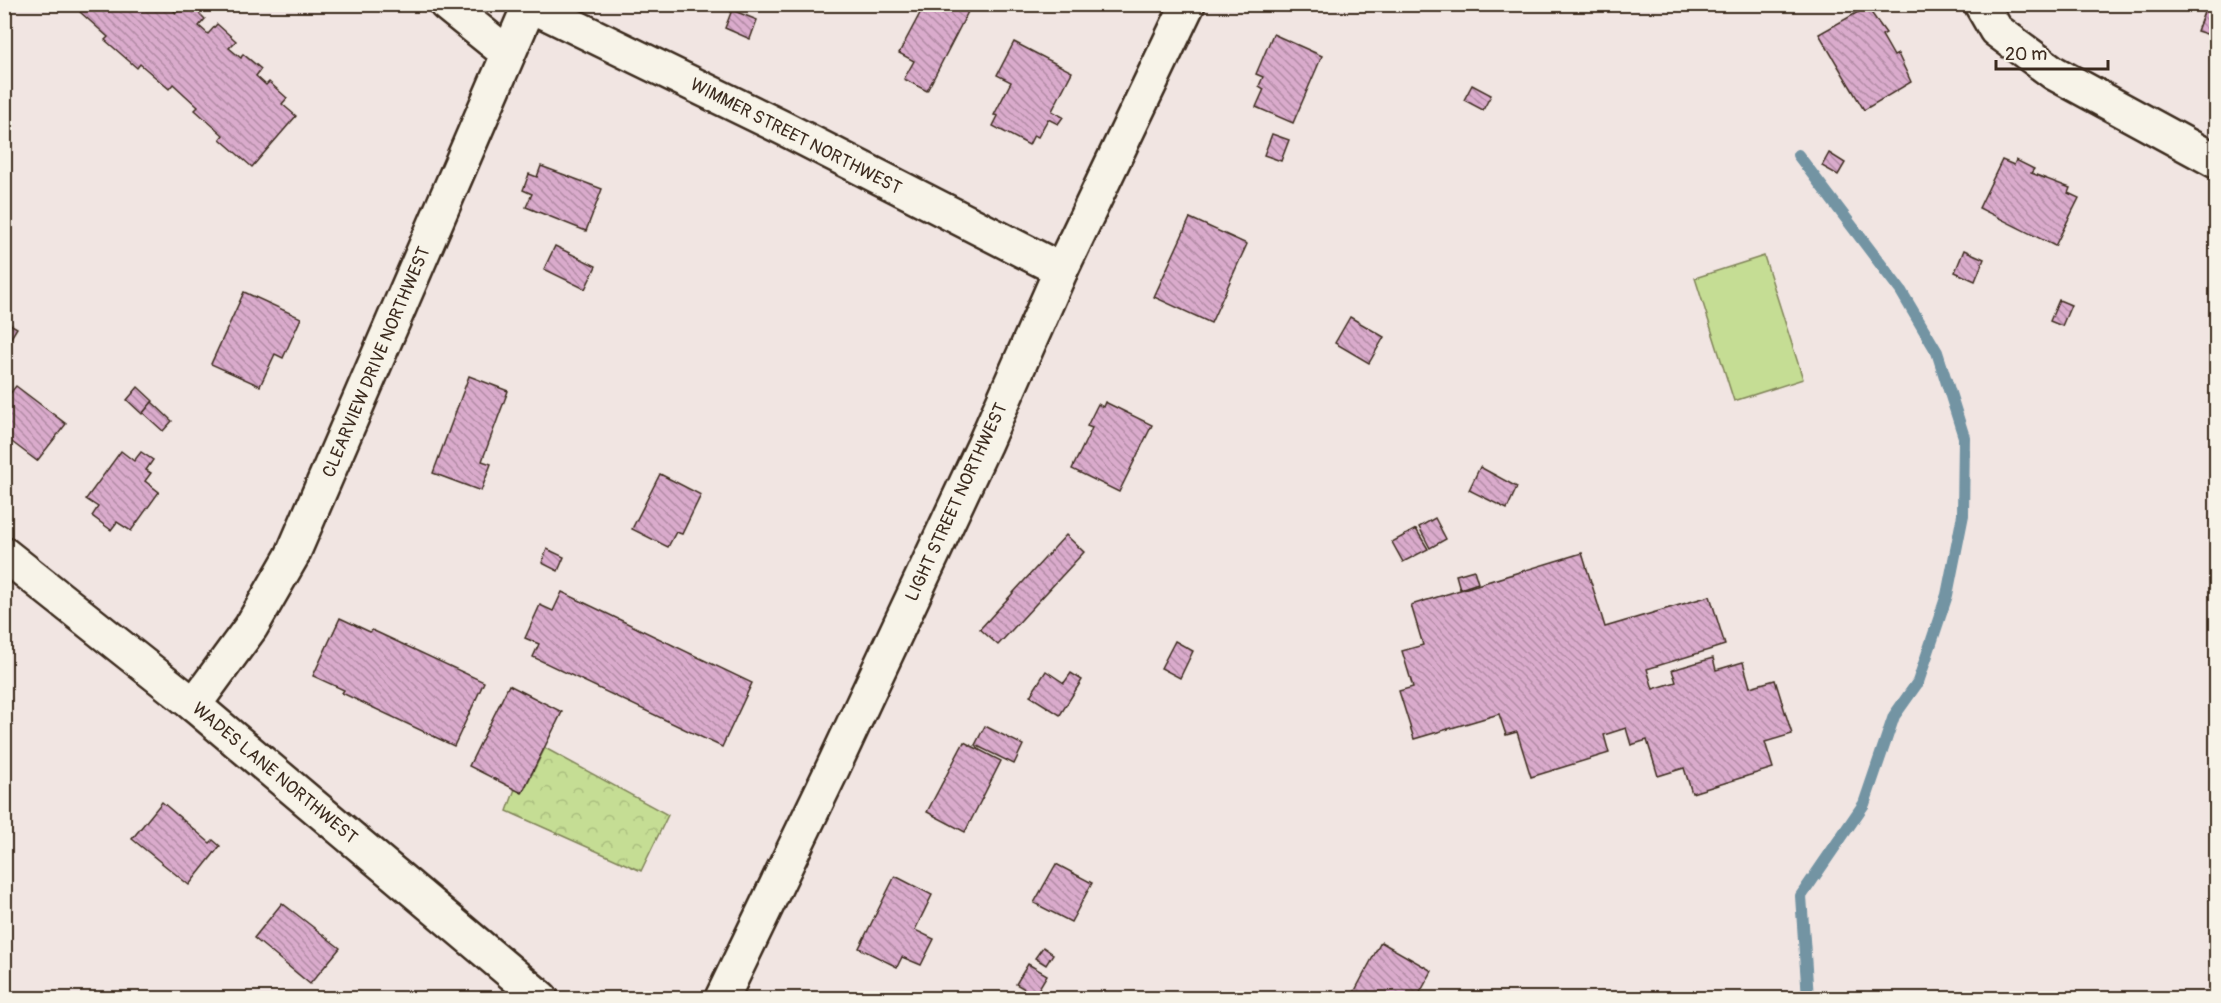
<svg xmlns="http://www.w3.org/2000/svg" width="2221" height="1003" viewBox="0 0 2221 1003" font-family="Pangolin,sans-serif">
	<defs>
		<pattern id="park-crowns" width="20" height="18" patternUnits="userSpaceOnUse" patternTransform="scale(1.5)"><rect width="20" height="18" fill="#c5dd94"/><path d="M2 6a3 3 0 1 1 6 0M12 15a3 3 0 1 1 6 0" fill="none" stroke="#aabe7f"/></pattern>
		<pattern id="building-back-hatch" width="6" height="6" patternUnits="userSpaceOnUse" patternTransform="scale(1.5)"><rect width="6" height="6" fill="#daabcc"/><path d="M-1 5l2 2M0 0l6 6M5-1l2 2" fill="none" stroke="#b28ba5"/></pattern>
	</defs>
	<rect width="100%" height="100%" fill="#f1e5e2"/>
	<filter id="ink" filterUnits="userSpaceOnUse"><feTurbulence type="fractalNoise" baseFrequency=".0167" numOctaves="2"/><feDisplacementMap in="SourceGraphic" scale="12" xChannelSelector="R" yChannelSelector="G"/><feConvolveMatrix kernelMatrix="1 2 1 2 8 2 1 2 1" color-interpolation-filters="sRGB"/></filter>
	<g filter="url(#ink)">
		<polygon fill="#c5dd94" stroke="#808459" stroke-width="1.5" points="1764,256 1803,379 1734,401 1695,278"/>
		<polygon fill="url(#park-crowns)" stroke="#808459" stroke-width="1.5" points="545,748 668,815 641,871 507,811 515,789 523,792"/>
		<g fill="none" stroke-linecap="round" stroke-linejoin="round">
			<polyline stroke="#7394a3" stroke-width="12" points="1798,155 1901,291 1937,352 1964,437 1963,515 1947,595 1918,682 1894,716 1864,804 1801,896 1808,998"/>
		</g>
		<g fill="url(#building-back-hatch)" stroke="#3b2a1e" stroke-width="1.5">
			<polygon points="80,4 169,4 176,13 183,4 190,4 205,19 199,26 208,34 217,24 236,41 229,48 241,58 243,54 261,69 256,76 266,85 269,82 287,98 282,104 296,116 252,167 220,139 223,135 195,110 198,107 173,84 169,89 140,64 137,68 105,40 108,37 80,12 84,8"/>
			<polygon points="925,4 972,4 927,91 904,79 914,61 899,53"/>
			<polygon points="2207,4 2216,4 2216,37 2197,31"/>
			<polygon points="1867,7 1886,33 1882,35 1894,56 1898,54 1911,82 1864,110 1819,34"/>
			<polygon points="732,10 757,20 750,39 725,28"/>
			<polygon points="1273,34 1322,56 1293,123 1256,107 1264,89 1259,86 1263,77 1256,74"/>
			<polygon points="1014,42 1072,72 1052,111 1063,117 1058,124 1048,119 1038,137 1034,135 1029,145 993,126 998,116 994,115 1011,82 997,75"/>
			<polygon points="1472,85 1491,95 1483,110 1464,100"/>
			<polygon points="1272,134 1289,140 1281,161 1264,155"/>
			<polygon points="1829,153 1845,163 1838,175 1822,166"/>
			<polygon points="2002,160 2014,165 2016,160 2034,169 2031,173 2070,188 2068,193 2079,198 2055,246 1979,208"/>
			<polygon points="541,166 602,189 586,231 526,207 532,194 523,190 529,174 537,177"/>
			<polygon points="1190,218 1247,244 1211,323 1154,297"/>
			<polygon points="555,246 596,266 585,289 544,269"/>
			<polygon points="1964,250 1984,259 1975,281 1955,272"/>
			<polygon points="244,292 301,318 283,358 275,354 260,386 211,364"/>
			<polygon points="2059,300 2071,305 2062,326 2050,321"/>
			<polygon points="1350,317 1384,337 1369,363 1335,343"/>
			<polygon points="5,321 17,328 9,341 4,338"/>
			<polygon points="469,376 508,391 482,461 491,464 481,491 433,473"/>
			<polygon points="16,386 66,424 37,461 4,436 4,401"/>
			<polygon points="138,387 153,401 142,414 127,400"/>
			<polygon points="152,402 172,421 163,431 143,413"/>
			<polygon points="1105,402 1152,425 1119,492 1072,469 1092,428 1087,426 1098,404 1103,407"/>
			<polygon points="121,451 134,461 141,452 153,460 146,470 151,473 145,481 159,492 131,531 117,522 111,530 92,516 98,507 86,499"/>
			<polygon points="1480,467 1517,487 1507,509 1469,490"/>
			<polygon points="660,474 701,495 682,534 676,532 668,547 632,529"/>
			<polygon points="1435,518 1446,539 1430,548 1419,527"/>
			<polygon points="1416,529 1428,549 1403,562 1392,542"/>
			<polygon points="1066,535 1084,552 998,645 980,629"/>
			<polygon points="547,549 564,557 558,571 542,563"/>
			<polygon points="1582,553 1605,627 1710,596 1725,645 1647,669 1653,689 1676,682 1672,670 1713,658 1716,670 1743,662 1750,687 1775,680 1792,734 1765,742 1773,768 1692,793 1684,768 1658,776 1647,740 1631,745 1626,728 1604,735 1609,753 1531,777 1517,732 1506,735 1499,714 1414,739 1399,691 1413,687 1402,651 1423,645 1411,605"/>
			<polygon points="1474,570 1478,583 1460,589 1456,575"/>
			<polygon points="562,592 752,683 722,747 533,657 539,644 525,638 540,605 553,611"/>
			<polygon points="340,618 370,632 372,630 484,682 454,746 342,693 344,690 313,676"/>
			<polygon points="1175,641 1193,651 1180,678 1161,668"/>
			<polygon points="1046,671 1064,683 1071,673 1082,680 1060,715 1030,696"/>
			<polygon points="509,685 562,712 522,793 469,766"/>
			<polygon points="985,726 1023,745 1014,764 975,745"/>
			<polygon points="964,742 1001,761 965,832 927,812"/>
			<polygon points="162,802 210,843 213,840 220,846 189,885 132,839"/>
			<polygon points="1056,864 1092,883 1071,922 1034,903"/>
			<polygon points="895,876 932,895 915,930 934,939 921,965 902,957 897,967 859,948"/>
			<polygon points="282,903 340,948 310,984 254,938"/>
			<polygon points="1381,942 1432,971 1417,998 1351,998"/>
			<polygon points="1043,947 1053,954 1046,965 1035,958"/>
			<polygon points="1028,964 1047,975 1035,995 1016,984"/>
		</g>
		<g fill="none" stroke-linecap="round" stroke-linejoin="round">
			<g stroke="#3b2a1e" stroke-width="38">
				<g id="minor">
					<polyline points="446,4 508,54"/>
					<polyline points="1981,4 1996,30 2054,73 2216,161"/>
					<polyline points="530,5 783,128 1061,270"/>
					<polyline points="194,705 541,998"/>
					<polyline points="722,998 830,774 984,445 1061,270 1188,4"/>
				</g>
			</g>
			<g stroke="#3b2a1e" stroke-width="38">
				<polyline id="tertiary" points="4,554 194,705 251,627 292,556 530,4"/>
			</g>
			<use href="#minor" stroke="#f7f3e8" stroke-width="33"/>
			<use href="#tertiary" stroke="#f7f3e8" stroke-width="33"/>
		</g>
	</g>
	<g text-anchor="middle" stroke-width="4.5" stroke-linejoin="round" paint-order="stroke">
		<g font-size="18" fill="#3b2a1e" stroke="#f7f3e8">
			<text transform="translate(796 136) rotate(27)" y="6">WIMMER STREET NORTHWEST</text>
			<text transform="translate(376 362) rotate(-67)" y="6">CLEARVIEW DRIVE NORTHWEST</text>
			<text transform="translate(956 502) rotate(-65)" y="6">LIGHT STREET NORTHWEST</text>
			<text transform="translate(275 773) rotate(40)" y="6">WADES LANE NORTHWEST</text>
		</g>
	</g>
	<rect width="2221" height="1003" fill="none" stroke="#f7f3e8" stroke-width="24"/>
	<rect x="12" y="12" width="2197" height="979" fill="none" stroke="#3b2a1e" stroke-width="2" filter="url(#ink)"/>
	<path d="M1996 60v9h112v-9" fill="none" stroke="#3b2a1e" stroke-width="3"/>
	<text x="2005" y="60" font-size="18" fill="#3b2a1e" stroke="#f7f3e8" stroke-width="4.5" paint-order="stroke">20 m</text>
</svg>
